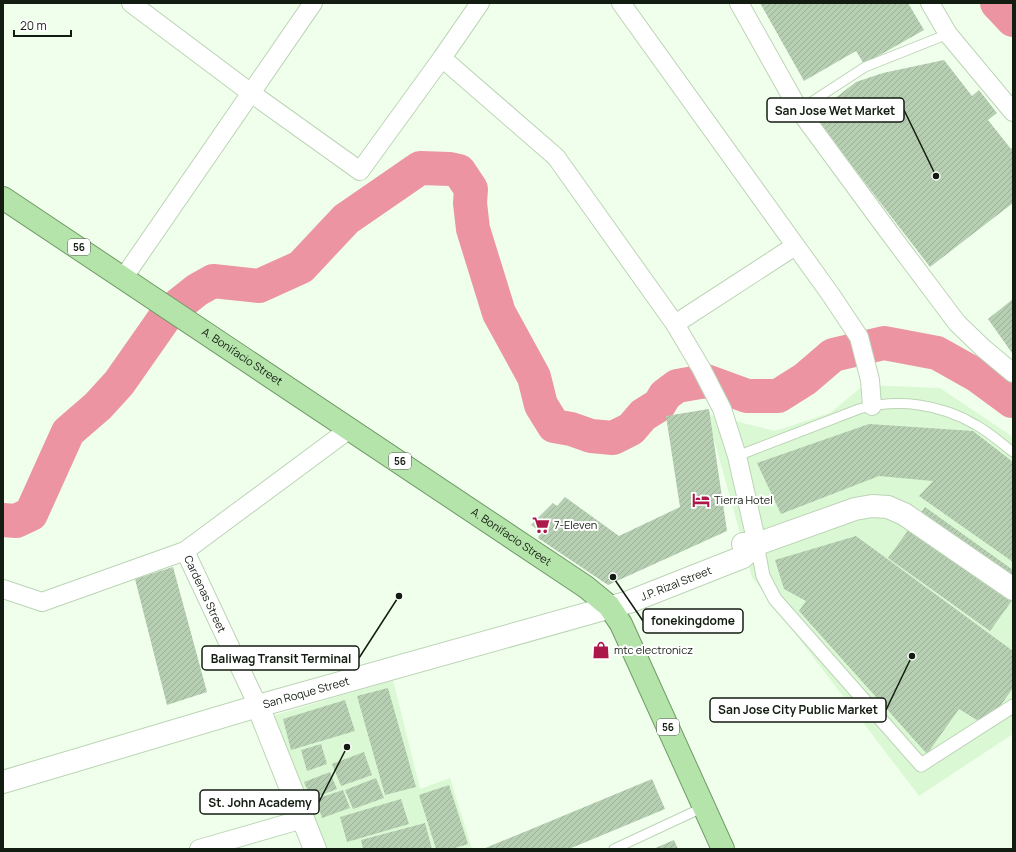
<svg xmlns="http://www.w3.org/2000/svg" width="1016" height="852" viewBox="0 0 1016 852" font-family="Manrope,sans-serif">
	<defs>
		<pattern id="building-hatch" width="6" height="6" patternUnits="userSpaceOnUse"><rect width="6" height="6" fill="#b6ceb1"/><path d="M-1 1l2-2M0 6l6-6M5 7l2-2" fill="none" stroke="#9cb097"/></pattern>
	</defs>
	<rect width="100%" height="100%" fill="#f0ffec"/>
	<g fill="#dbf8d4">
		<polygon points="864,385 940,388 1013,437 1013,734 919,796 752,577 707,414 775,431 830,413"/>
		<polygon points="393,680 420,789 450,778 472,849 327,849 272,716"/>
	</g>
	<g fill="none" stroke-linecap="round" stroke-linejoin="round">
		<g stroke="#ec94a2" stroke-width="34">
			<polyline points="997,3 1013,20"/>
			<polyline points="3,520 16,521 31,514 68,432 98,406 119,383 168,313 197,290 213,281 259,286 301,267 346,219 420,168 450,169 459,171 471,189 470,203 473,229 499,313 534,377 541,405 554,426 571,429 591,436 613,438 631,429 643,415 659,405 665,395 677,386 706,381 747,396 778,396 805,379 833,355 884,343 937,353 978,376 1012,401 1013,400"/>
		</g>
	</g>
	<g fill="url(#building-hatch)">
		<polygon points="760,3 908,3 924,30 864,64 856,51 804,81"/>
		<polygon points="944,60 972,96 979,90 997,113 988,120 1011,149 1013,147 1013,203 930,267 813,115 856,82 883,73"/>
		<polygon points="1013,299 1013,352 1012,353 988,319"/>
		<polygon points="709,409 727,531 608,585 538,538 541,532 531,525 553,503 557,506 565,497 619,536 680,507 666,416"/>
		<polygon points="869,424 973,431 1013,462 1013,562 919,496 933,481 879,476 781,514 757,463"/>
		<polygon points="925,507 1013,570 1013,599 990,631 888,558"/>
		<polygon points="856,536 1013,651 1013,688 995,713 980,722 959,709 927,754 799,611 806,601 784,589 775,560"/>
		<polygon points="173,567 207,692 167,705 135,579"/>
		<polygon points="388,688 416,787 385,795 357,696"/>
		<polygon points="345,700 355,731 291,750 283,719"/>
		<polygon points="321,744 327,764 307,771 301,750"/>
		<polygon points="364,752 372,775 341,786 332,764"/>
		<polygon points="330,772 337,789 311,799 304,782"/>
		<polygon points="376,778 384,798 353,809 345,790"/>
		<polygon points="652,779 665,809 569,849 483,849"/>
		<polygon points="449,785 468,844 452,849 436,849 419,795"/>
		<polygon points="343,790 350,808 322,818 316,799"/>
		<polygon points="401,799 409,824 347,842 340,817"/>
		<polygon points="425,823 432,849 363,849 361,840"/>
		<polygon points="674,840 678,849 653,849"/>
	</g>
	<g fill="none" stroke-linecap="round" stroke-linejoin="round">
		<g stroke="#bcd4b6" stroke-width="11">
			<g id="service">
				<polyline points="799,110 865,67 948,34"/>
				<path d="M737 456 859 409C898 398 941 404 976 425 989 432 1001 443 1013 452"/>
				<polyline points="614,849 704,807"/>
			</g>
		</g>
		<g stroke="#bcd4b6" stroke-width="15">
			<polyline id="pedestrian" points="757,544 763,576 775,599 921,765 1013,706"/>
		</g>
		<g stroke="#bcd4b6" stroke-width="20">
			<g id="minor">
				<polyline points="131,3 251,93 360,171 442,58 480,3"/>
				<polyline points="621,3 831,295 859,337 870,380 872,406"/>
				<polyline points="739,3 799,110 888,231 957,323 983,348 1013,373"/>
				<polyline points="930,3 948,34 1013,112"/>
				<polyline points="442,58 556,157 675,324 701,368 722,409 737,456 757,544"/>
				<polyline points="124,277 313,3"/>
				<polyline points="675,324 795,246"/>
				<polyline points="3,589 42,602 185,551"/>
				<polyline points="258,706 185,551 351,428"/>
				<polyline points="199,849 303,819"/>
			</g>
		</g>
		<g stroke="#bcd4b6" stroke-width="24">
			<g id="tertiary">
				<polyline points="743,544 757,544 855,509 872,506 888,507 904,514 1013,589"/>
				<polyline points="258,706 315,849"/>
				<path id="s1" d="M3 782 258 706 629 602 743 557 757 544"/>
			</g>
		</g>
		<g stroke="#709a67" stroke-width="24">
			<g id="trunk">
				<path id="s2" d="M3 198C198 326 392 456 586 587L609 606 621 624 723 849"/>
			</g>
		</g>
		<use href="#service" stroke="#fff" stroke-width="9"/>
		<use href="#pedestrian" stroke="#fff" stroke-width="13"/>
		<use href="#minor" stroke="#fff" stroke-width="18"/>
		<use href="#tertiary" stroke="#fff" stroke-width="22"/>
		<use href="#trunk" stroke="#b4e4aa" stroke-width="22"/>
	</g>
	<defs>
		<g id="hotel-bare" transform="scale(1.38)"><path d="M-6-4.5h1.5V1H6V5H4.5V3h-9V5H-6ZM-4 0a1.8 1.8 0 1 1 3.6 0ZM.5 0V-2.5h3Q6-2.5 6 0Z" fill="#ac1849" stroke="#fff" stroke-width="2.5" paint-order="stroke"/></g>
		<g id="supermarket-bare" transform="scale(1.38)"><path d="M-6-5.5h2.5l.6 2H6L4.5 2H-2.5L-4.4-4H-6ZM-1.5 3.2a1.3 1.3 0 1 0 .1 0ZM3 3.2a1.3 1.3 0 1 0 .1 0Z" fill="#ac1849" stroke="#fff" stroke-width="2.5" paint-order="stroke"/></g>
		<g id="shop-bare" transform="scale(1.38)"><path d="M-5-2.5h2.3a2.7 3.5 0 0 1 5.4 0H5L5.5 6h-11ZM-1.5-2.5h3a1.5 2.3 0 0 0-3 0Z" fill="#ac1849" stroke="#fff" stroke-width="2.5" paint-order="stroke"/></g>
	</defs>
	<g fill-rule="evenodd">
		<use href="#hotel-bare" x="701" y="500"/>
		<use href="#supermarket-bare" x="541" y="525"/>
		<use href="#shop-bare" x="601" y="650"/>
	</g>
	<g text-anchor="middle" stroke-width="4" stroke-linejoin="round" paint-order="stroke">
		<g fill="#fff" stroke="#5a6058" stroke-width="1">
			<rect x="68" y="239" width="22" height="16" rx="3"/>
			<rect x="389" y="453" width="22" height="16" rx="3"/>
			<rect x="657" y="719" width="22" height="16" rx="3"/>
		</g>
		<g font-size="10" font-weight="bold" fill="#131c11">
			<text x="79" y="251">56</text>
			<text x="400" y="465">56</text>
			<text x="668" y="731">56</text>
		</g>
		<g font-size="11" fill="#131c11" stroke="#fff">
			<text dy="4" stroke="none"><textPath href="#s2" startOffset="287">A. Bonifacio Street</textPath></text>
			<text dy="4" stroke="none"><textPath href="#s2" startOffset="611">A. Bonifacio Street</textPath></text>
			<text dy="4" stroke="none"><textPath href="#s1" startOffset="702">J.P. Rizal Street</textPath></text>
			<text transform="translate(205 594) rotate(65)" y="4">Cardenas Street</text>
			<text dy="4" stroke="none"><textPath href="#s1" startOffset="316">San Roque Street</textPath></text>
		</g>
		<g font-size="11" fill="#131c11" stroke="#fff" text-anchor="start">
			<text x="714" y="504">Tierra Hotel</text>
			<text x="554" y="529">7-Eleven</text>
			<text x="614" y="654">mtc electronicz</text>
		</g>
	</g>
	<path fill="none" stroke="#131c11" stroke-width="1.5" d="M936 176L904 110M613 577L643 621M399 596L359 658M912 656L886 710M347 747L319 802"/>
	<g fill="#131c11" stroke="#fff" stroke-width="1.5">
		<circle cx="936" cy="176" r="4"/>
		<circle cx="613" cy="577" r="4"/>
		<circle cx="399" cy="596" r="4"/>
		<circle cx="912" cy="656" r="4"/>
		<circle cx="347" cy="747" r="4"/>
	</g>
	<g fill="#fff" stroke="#131c11" stroke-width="1.5">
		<rect x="767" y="98" width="137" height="24" rx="4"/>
		<rect x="643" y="609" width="100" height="24" rx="4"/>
		<rect x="202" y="646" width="157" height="24" rx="4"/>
		<rect x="710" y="698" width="176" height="24" rx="4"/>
		<rect x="200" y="790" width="119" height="24" rx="4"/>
	</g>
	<g font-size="12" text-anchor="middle" font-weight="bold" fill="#131c11">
		<text x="835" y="115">San Jose Wet Market</text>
		<text x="693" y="625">fonekingdome</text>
		<text x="281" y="663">Baliwag Transit Terminal</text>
		<text x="798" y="714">San Jose City Public Market</text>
		<text x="260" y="807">St. John Academy</text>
	</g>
	<rect width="1016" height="852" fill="none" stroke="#131c11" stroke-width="8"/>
	<path d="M14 30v6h57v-6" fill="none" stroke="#131c11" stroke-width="2"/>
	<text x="20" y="30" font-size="12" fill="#131c11" stroke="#ffffff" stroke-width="3" paint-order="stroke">20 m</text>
</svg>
